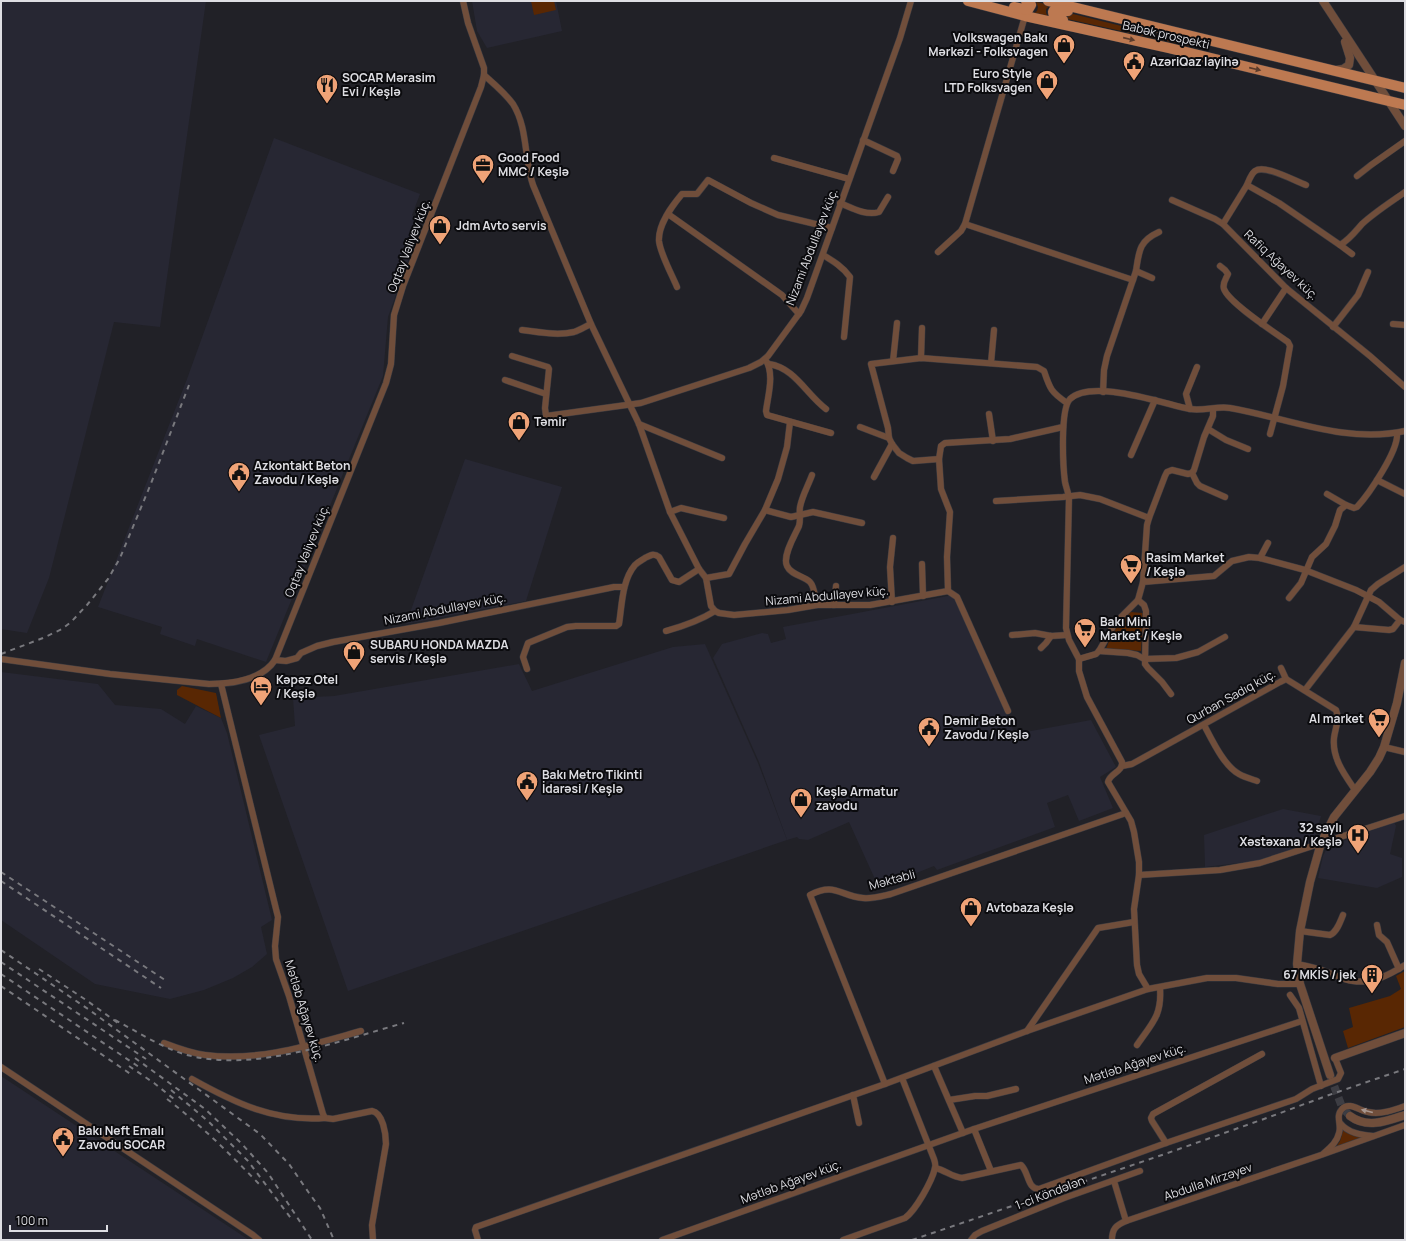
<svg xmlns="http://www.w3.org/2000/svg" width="1406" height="1241" viewBox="0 0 1406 1241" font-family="Manrope,sans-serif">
	<rect width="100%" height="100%" fill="#212127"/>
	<g fill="#272733">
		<polygon points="1,1 206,1 160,327 114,322 49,578 27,633 1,629"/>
		<polygon points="472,1 556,1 562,31 487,48 477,31"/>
		<polygon points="274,138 420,194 412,215 421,224 388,317 383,376 266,662 197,639 195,646 160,634 162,627 98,607 187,379"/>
		<polygon points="465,459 562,487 526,601 406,624"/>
		<polygon points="953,595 960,609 1015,734 1091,720 1116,767 1100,777 1113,808 1079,821 1068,795 1047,803 1055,827 937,870 934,866 879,888 849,822 808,840 799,839 797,837 787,840 759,762 713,658 722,644 762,633 768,634 771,643 786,639 783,627"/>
		<polygon points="705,644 758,763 787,840 348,991 259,735 295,726 293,698 334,696 519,664 532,691 673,647"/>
		<polygon points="1,672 98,684 115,705 161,709 185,724 196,706 221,718 227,733 272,920 261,927 267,954 252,967 233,978 204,990 170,999 95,984 1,920"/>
		<polygon points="1283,809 1321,816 1313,843 1264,860 1205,867 1204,835"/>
		<polygon points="1394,822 1396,826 1390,854 1402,858 1402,877 1377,888 1318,878 1323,856 1326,850 1330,846"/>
		<polygon points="1,1076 249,1240 1,1240"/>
	</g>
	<g fill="#592703">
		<polygon points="531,1 554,1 556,10 534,15"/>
		<polygon points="1036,2 1051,5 1046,9 1046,13 1048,17 1033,14 1037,11 1038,7"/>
		<polygon points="1065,12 1190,43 1189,46 1063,18"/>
		<polygon points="1130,612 1143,613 1141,651 1106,649 1113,631"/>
		<polygon points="182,686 216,693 221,718 177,695 177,690"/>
		<polygon points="1405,971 1405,1027 1348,1048 1343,1031 1353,1027 1349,1008 1390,996 1401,989 1396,976"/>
		<polygon points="1343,1130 1363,1137 1336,1147 1340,1141"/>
	</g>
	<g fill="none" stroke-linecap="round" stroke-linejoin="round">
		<polyline stroke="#3d3d43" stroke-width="8" stroke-dasharray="8 4" stroke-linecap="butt" points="1330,1075 1342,1107 1350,1116"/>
		<g stroke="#3b3b41" stroke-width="7">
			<g id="minor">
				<path d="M484 75C494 84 505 93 513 104 528 128 524 159 533 185L591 324 639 424 670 512 699 569 706 578 711 606 715 611 719 613 734 615 788 610 817 605H870L948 591"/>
				<polyline points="863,140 897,156 898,159 893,171"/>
				<polyline points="774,158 849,179"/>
				<polyline points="1357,176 1371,165 1405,141"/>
				<path d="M1247 185C1249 180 1251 174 1255 171 1265 164 1295 181 1306 185"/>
				<polyline points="1172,200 1215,219 1223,224 1286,288 1370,356 1405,387"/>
				<path d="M840 203C852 208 866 216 879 212L888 197"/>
				<polyline points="668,214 782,295 799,314"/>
				<polyline points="965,224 1133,280"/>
				<path d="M1223 224 1247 185 1279 203 1340 245C1349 240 1355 232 1362 224 1375 212 1391 202 1405 192"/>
				<polyline points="1340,245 1352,254"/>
				<polyline points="938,252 961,231 965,224 1025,16"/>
				<path d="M823 255C833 261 843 267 850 277L844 337"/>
				<path d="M1220 266 1225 270 1228 274C1226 279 1222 283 1224 289 1229 303 1274 332 1288 342L1290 346 1283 386 1270 434"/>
				<polyline points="1136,271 1152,278"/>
				<path d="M677 287C672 275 660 253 659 241 658 224 672 206 682 194H697L708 180 751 203 778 215 832 228"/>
				<polyline points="1262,324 1286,288"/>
				<polyline points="1393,324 1405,325"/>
				<polyline points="1333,327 1358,295 1368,272"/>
				<path d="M522 330C539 332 557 336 574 332 580 330 586 326 591 324"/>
				<polyline points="512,356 548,367 549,369 545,408 546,416 641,403 749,368 761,362 768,356 801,311 807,298 900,38 911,1"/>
				<polyline points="921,358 922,328"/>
				<path d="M765 359C775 373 768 395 766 411L767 415 831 433"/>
				<polyline points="893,361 897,323"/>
				<polyline points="991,363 994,330"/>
				<path d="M769 364C795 368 806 394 826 409"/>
				<polyline points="505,380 546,394"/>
				<path d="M1103 392 1104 370 1107 356 1136 271C1139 251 1139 241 1159 232"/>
				<polyline points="1190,409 1186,394 1197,367"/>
				<polyline points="989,414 993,441"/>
				<polyline points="639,424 722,458"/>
				<polyline points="860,427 889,438"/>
				<polyline points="1208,429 1226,440 1248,449"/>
				<polyline points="1131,455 1155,400"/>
				<path d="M939 459 913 461 907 458 899 453 892 444 889 438 888 428 871 364 921 358 1037 367 1044 371C1050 389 1051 392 1067 403"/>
				<polyline points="1192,473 1194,470 1204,437 1213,416 1213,409"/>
				<polyline points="1192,473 1197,483 1200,486 1225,497"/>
				<path d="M812 475C808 486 802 496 800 507 799 513 801 520 799 526 795 535 782 556 787 566 791 575 804 576 810 582 815 587 815 599 817 605"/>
				<polyline points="874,477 892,444"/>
				<polyline points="1377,480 1405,494"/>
				<polyline points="1327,494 1346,505"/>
				<polyline points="996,501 1063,497 1080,495 1100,499 1149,518"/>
				<polyline points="765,510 791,517 813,512 862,523"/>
				<polyline points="670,512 681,508 724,518"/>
				<polyline points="1260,558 1268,543"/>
				<polyline points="922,564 923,596"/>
				<polyline points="706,578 729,574 745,544 765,510 778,479 787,447 790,422"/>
				<polyline points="1143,582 1147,525 1149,518 1165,476 1167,472 1172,470 1188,474 1192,473"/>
				<path d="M1289 598 1301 583 1312 557 1326 544 1335 526 1340 510 1346 505 1354 508 1357 507C1369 494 1399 450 1397 433"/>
				<polyline points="1138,600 1144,605 1146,611 1145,664 1148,668 1162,682 1171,694"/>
				<polyline points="892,602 890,567 893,538"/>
				<polyline points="834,605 836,586"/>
				<polyline points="1354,627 1389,630 1393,629 1400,620"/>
				<path d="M666 631C684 626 699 621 715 611"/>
				<polyline points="1012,635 1035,633 1051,636 1067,635"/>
				<polyline points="1041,648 1046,643 1051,636"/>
				<polyline points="1099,651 1128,653 1137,655 1144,659 1176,658 1198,652 1225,637"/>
				<path d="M1 659 110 674 209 684C231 684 262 680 275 660L386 383 391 364 394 315 403 286 481 87 484 75V68L468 23 463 1"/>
				<polyline points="1079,659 1096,654 1099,651 1115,623 1138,600 1143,582 1214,576 1232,561 1249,557 1260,558 1305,570 1356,590 1379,602 1400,620 1405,622"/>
				<polyline points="275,660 286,661 297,658 301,653 317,646 333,642 439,623 614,587 624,587"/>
				<polyline points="1281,668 1286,679"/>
				<path d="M527 669 523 657 528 643 567 627 576 626H616L619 624C622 605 622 580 635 565 638 562 642 560 645 558 651 555 654 553 659 557L672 580 679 582 699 569"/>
				<path d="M221 684 276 909 278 917 275 946 276 959 289 996 323 1114 325 1118 333 1119 372 1111C383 1113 386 1134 386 1144L372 1225 373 1240"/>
				<polyline points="1305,690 1354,627 1371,590 1378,584 1405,567"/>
				<polyline points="1008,711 957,597 948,591 947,557 950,512 941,489 939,459 941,446 945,443 1010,439 1063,427"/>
				<path d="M1204 725C1212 740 1224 766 1239 774 1244 777 1251 779 1257 781"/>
				<polyline points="1384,747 1405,752"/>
				<path d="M1122 766 1132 764 1280 682 1286 679 1336 710C1340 719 1335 729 1334 738 1332 758 1344 774 1355 790"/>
				<polyline points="1139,875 1220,870 1260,863 1405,816"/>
				<polyline points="1377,925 1379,935 1387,942 1399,969"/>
				<path d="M1300 931 1330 935C1337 932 1340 922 1343 915"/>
				<path d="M1297 964C1307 966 1317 968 1327 972 1335 975 1344 980 1353 981 1372 984 1389 975 1405 965"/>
				<path d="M1148 989 1139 974 1137 965 1134 909 1139 875V862L1134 832 1131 821 1108 782C1110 773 1123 772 1122 762L1087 697 1079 671V659L1069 640 1066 628 1069 497C1068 492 1066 487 1065 482 1063 467 1060 409 1070 399 1092 378 1164 404 1190 409 1204 411 1217 406 1230 408 1288 418 1345 444 1405 431"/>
				<polyline points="1290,995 1299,1008 1321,1086"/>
				<polyline points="1027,1031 1098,928 1134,922"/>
				<path d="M164 1043C177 1048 191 1053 205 1055 258 1062 310 1045 361 1031"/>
				<path d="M1137 1045C1152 1023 1162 1016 1160 988"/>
				<polyline points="934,1066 963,1133"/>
				<polyline points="1,1067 253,1235 259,1240"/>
				<path d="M192 1079C235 1103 274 1122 325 1118"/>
				<path d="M885 1084 810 895C835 882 840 896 863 898 872 899 882 896 891 894L1126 813"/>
				<polyline points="853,1095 859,1123"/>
				<polyline points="949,1100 975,1096 987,1096 1016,1089"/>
				<path d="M1340 1123C1348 1133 1361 1135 1373 1136"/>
				<polyline points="974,1129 991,1171"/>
				<polyline points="1166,1143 1152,1121 1151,1118 1153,1114 1262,1054"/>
				<path d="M1324 1153C1331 1147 1337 1142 1339 1133 1342 1125 1335 1116 1342 1109 1349 1101 1360 1111 1368 1112 1380 1115 1394 1110 1405 1106"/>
				<path d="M935 1168C945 1170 952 1177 962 1178L1021 1165C1029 1172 1027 1189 1039 1189L1166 1143 1296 1099 1312 1089 1338 1079 1341 1073 1335 1058"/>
				<polyline points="1114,1181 1126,1221"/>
				<polyline points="478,1240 475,1230 476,1227 885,1084 1027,1031 1148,989 1207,978 1236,978 1278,984 1300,984"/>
				<polyline points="662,1240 974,1129 1302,1021"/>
				<path d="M843 1240 905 1218C916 1210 932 1181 935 1168 936 1165 935 1162 934 1159L902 1078"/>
				<polyline points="971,1240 975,1235 982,1231 1064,1198 1140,1171"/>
				<path d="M1112 1240C1112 1229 1116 1225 1126 1221L1321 1155 1405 1125"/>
			</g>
		</g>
		<g stroke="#3b3b41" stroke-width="9">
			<g id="tertiary">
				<polyline points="1323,1 1405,126"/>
				<polyline points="1336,70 1343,69 1349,65 1350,58 1345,42"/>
				<polyline points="1335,1058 1405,1033"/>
				<polyline points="1330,1075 1300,984 1297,964 1300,931 1310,882 1321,843 1334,817 1370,772 1379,758 1384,747 1397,703 1405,663"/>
				<path d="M1350 1116C1367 1129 1387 1121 1405 1115"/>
			</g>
		</g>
		<g stroke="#3b3b41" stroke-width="11">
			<g id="primary">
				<polyline points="968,1 1025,16 1169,48 1405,105"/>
				<polyline points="1048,1 1405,88"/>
				<polyline points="1014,7 1028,10 1031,5 1026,1"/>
				<polyline points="1063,20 1054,17 1053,12 1054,10 1068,11"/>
			</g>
		</g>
		<use href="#minor" stroke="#704e3b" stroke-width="6"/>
		<use href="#tertiary" stroke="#704e3b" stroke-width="8"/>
		<use href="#primary" stroke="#bd7951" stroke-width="10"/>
		<g stroke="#79797e" stroke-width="2" stroke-dasharray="5 5" stroke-linecap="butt">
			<polyline points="1,654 43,638 62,629 71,622 87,605 108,579 120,558 150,486 189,385"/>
			<polyline points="1,872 168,982"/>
			<polyline points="1,881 161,988"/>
			<polyline points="1,950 88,1009 260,1134 289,1164 309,1193 320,1208 334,1240"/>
			<polyline points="1,962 146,1059"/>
			<polyline points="39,969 86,1000 118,1023"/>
			<polyline points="1,974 139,1067"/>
			<polyline points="1,986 132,1075"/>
			<path d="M115 1020C138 1032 162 1048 187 1055 255 1073 338 1041 404 1023"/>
			<polyline points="135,1058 205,1109 242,1144 268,1173 312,1240"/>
			<polyline points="129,1066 154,1083 174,1099"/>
			<polyline points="171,1090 209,1122 248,1161 293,1221"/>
			<path d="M167 1099C201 1125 231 1155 261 1186"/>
			<polyline points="912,1240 1162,1155 1264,1119 1329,1095 1405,1069"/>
		</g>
	</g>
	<defs><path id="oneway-solid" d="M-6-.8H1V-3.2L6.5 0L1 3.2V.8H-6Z"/></defs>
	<g fill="#5b3c2c">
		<use href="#oneway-solid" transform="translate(1129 39) rotate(13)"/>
		<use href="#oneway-solid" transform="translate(1255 69) rotate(13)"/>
	</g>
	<use fill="#a7968f" href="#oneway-solid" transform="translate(1367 1111) rotate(-166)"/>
	<defs>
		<g id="shop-pin" transform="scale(1.15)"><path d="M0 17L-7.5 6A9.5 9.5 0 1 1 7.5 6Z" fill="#efa377" stroke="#0b0b0e"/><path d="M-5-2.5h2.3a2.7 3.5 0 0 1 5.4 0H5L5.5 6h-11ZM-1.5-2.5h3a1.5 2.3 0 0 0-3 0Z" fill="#111"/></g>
		<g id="civic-pin" transform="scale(1.15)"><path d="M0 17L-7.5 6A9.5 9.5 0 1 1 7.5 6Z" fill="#efa377" stroke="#0b0b0e"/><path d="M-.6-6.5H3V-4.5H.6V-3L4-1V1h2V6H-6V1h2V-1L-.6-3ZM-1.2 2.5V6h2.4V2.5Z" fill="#111"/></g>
		<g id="restaurant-pin" transform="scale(1.15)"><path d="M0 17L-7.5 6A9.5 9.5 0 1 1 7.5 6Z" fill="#efa377" stroke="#0b0b0e"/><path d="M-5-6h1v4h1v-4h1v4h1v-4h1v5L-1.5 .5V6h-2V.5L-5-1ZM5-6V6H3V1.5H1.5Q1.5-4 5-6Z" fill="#111"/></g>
		<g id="office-pin" transform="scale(1.15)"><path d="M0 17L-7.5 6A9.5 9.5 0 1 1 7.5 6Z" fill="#efa377" stroke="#0b0b0e"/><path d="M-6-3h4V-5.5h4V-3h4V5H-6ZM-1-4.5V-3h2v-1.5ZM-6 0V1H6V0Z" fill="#111"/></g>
		<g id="supermarket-pin" transform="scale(1.15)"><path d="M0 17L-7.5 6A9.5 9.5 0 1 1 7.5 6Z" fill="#efa377" stroke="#0b0b0e"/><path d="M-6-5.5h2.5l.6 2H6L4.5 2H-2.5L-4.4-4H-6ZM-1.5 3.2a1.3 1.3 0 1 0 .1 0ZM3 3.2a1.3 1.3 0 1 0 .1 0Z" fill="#111"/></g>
		<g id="hotel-pin" transform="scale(1.15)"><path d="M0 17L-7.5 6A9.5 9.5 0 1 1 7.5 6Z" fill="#efa377" stroke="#0b0b0e"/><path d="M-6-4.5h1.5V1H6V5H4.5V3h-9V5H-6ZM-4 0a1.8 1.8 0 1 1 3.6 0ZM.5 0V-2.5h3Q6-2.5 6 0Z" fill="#111"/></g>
		<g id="hospital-pin" transform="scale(1.15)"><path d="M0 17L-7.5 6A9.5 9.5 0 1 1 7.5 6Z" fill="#efa377" stroke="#0b0b0e"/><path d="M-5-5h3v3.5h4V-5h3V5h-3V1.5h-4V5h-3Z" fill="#111"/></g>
		<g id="building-pin" transform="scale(1.15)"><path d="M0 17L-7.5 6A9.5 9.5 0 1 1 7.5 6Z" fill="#efa377" stroke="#0b0b0e"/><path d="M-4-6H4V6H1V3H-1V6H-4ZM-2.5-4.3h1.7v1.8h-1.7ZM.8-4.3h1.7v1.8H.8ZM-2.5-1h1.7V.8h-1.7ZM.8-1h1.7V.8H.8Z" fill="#111"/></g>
	</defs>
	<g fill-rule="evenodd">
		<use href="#shop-pin" x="1064" y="45"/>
		<use href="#civic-pin" x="1134" y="62"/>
		<use href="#shop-pin" x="1047" y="81"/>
		<use href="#restaurant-pin" x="327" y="85"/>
		<use href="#office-pin" x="483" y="165"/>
		<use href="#shop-pin" x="440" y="226"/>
		<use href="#shop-pin" x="519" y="422"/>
		<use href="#civic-pin" x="239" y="473"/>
		<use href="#supermarket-pin" x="1131" y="565"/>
		<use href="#supermarket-pin" x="1085" y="629"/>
		<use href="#shop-pin" x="354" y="652"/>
		<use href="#hotel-pin" x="261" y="687"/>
		<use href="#supermarket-pin" x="1379" y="719"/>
		<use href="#civic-pin" x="929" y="728"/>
		<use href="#civic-pin" x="527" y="782"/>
		<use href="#shop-pin" x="801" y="799"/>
		<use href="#hospital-pin" x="1358" y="835"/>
		<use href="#shop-pin" x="971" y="908"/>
		<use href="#building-pin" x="1372" y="975"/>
		<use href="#civic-pin" x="63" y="1138"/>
	</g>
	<g text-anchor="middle" stroke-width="4" stroke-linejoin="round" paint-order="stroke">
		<g font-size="12" fill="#dedee3" stroke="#0b0b0e">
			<text transform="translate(1166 35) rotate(13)" y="4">Babək prospekti</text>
			<text transform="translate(409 246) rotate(-69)" y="4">Oqtay Vəliyev küç.</text>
			<text transform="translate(812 247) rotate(-69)" y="4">Nizami Abdullayev küç.</text>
			<text transform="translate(1281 265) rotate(43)" y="4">Rafiq Ağayev küç.</text>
			<text transform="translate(307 551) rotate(-68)" y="4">Oqtay Vəliyev küç.</text>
			<text transform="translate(827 596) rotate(-5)" y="4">Nizami Abdullayev küç.</text>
			<text transform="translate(445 609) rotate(-11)" y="4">Nizami Abdullayev küç.</text>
			<text transform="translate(1231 697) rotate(-29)" y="4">Qurban Sadıq küç.</text>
			<text transform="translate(892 880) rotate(-15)" y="4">Məktəbli</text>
			<text transform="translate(304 1011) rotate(73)" y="4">Mətləb Ağayev küç.</text>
			<text transform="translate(1135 1064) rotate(-18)" y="4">Mətləb Ağayev küç.</text>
			<text transform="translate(791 1182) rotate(-20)" y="4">Mətləb Ağayev küç.</text>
			<text transform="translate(1208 1182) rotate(-19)" y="4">Abdulla Mirzəyev</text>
			<text transform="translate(1050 1193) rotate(-21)" y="4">1-ci Köndələn</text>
		</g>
		<g font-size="12" font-weight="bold" fill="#dedee3" stroke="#0b0b0e" text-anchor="start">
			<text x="1048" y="42" text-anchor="end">Volkswagen Bakı<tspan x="1048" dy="14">Mərkəzi - Folksvagen</tspan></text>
			<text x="1150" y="66">AzəriQaz layihə</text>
			<text x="1032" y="78" text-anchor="end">Euro Style<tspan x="1032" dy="14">LTD Folksvagen</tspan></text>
			<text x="342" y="82">SOCAR Mərasim<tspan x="342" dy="14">Evi / Keşlə</tspan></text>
			<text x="498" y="162">Good Food<tspan x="498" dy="14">MMC / Keşlə</tspan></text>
			<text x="456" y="230">Jdm Avto servis</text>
			<text x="534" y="426">Təmir</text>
			<text x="254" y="470">Azkontakt Beton<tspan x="254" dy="14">Zavodu / Keşlə</tspan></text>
			<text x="1146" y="562">Rasim Market<tspan x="1146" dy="14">/ Keşlə</tspan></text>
			<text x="1100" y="626">Bakı Mini<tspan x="1100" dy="14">Market / Keşlə</tspan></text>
			<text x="370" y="649">SUBARU HONDA MAZDA<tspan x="370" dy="14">servis / Keşlə</tspan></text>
			<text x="276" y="684">Kəpəz Otel<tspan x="276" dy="14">/ Keşlə</tspan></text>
			<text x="1364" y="723" text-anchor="end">Al market</text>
			<text x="944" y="725">Dəmir Beton<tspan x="944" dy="14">Zavodu / Keşlə</tspan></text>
			<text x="542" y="779">Bakı Metro Tikinti<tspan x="542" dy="14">İdarəsi / Keşlə</tspan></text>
			<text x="816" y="796">Keşlə Armatur<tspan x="816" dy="14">zavodu</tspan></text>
			<text x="1342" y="832" text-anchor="end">32 saylı<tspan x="1342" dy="14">Xəstəxana / Keşlə</tspan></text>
			<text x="986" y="912">Avtobaza Keşlə</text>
			<text x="1356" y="979" text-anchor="end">67 MKİS / jek</text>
			<text x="78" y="1135">Bakı Neft Emalı<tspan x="78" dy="14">Zavodu SOCAR</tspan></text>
		</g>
	</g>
	<rect width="1406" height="1241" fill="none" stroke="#dedee3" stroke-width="4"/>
	<path d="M10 1225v6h97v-6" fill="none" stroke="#dedee3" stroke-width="2"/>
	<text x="16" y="1225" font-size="12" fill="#dedee3" stroke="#0b0b0e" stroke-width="3" paint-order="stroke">100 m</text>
</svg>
